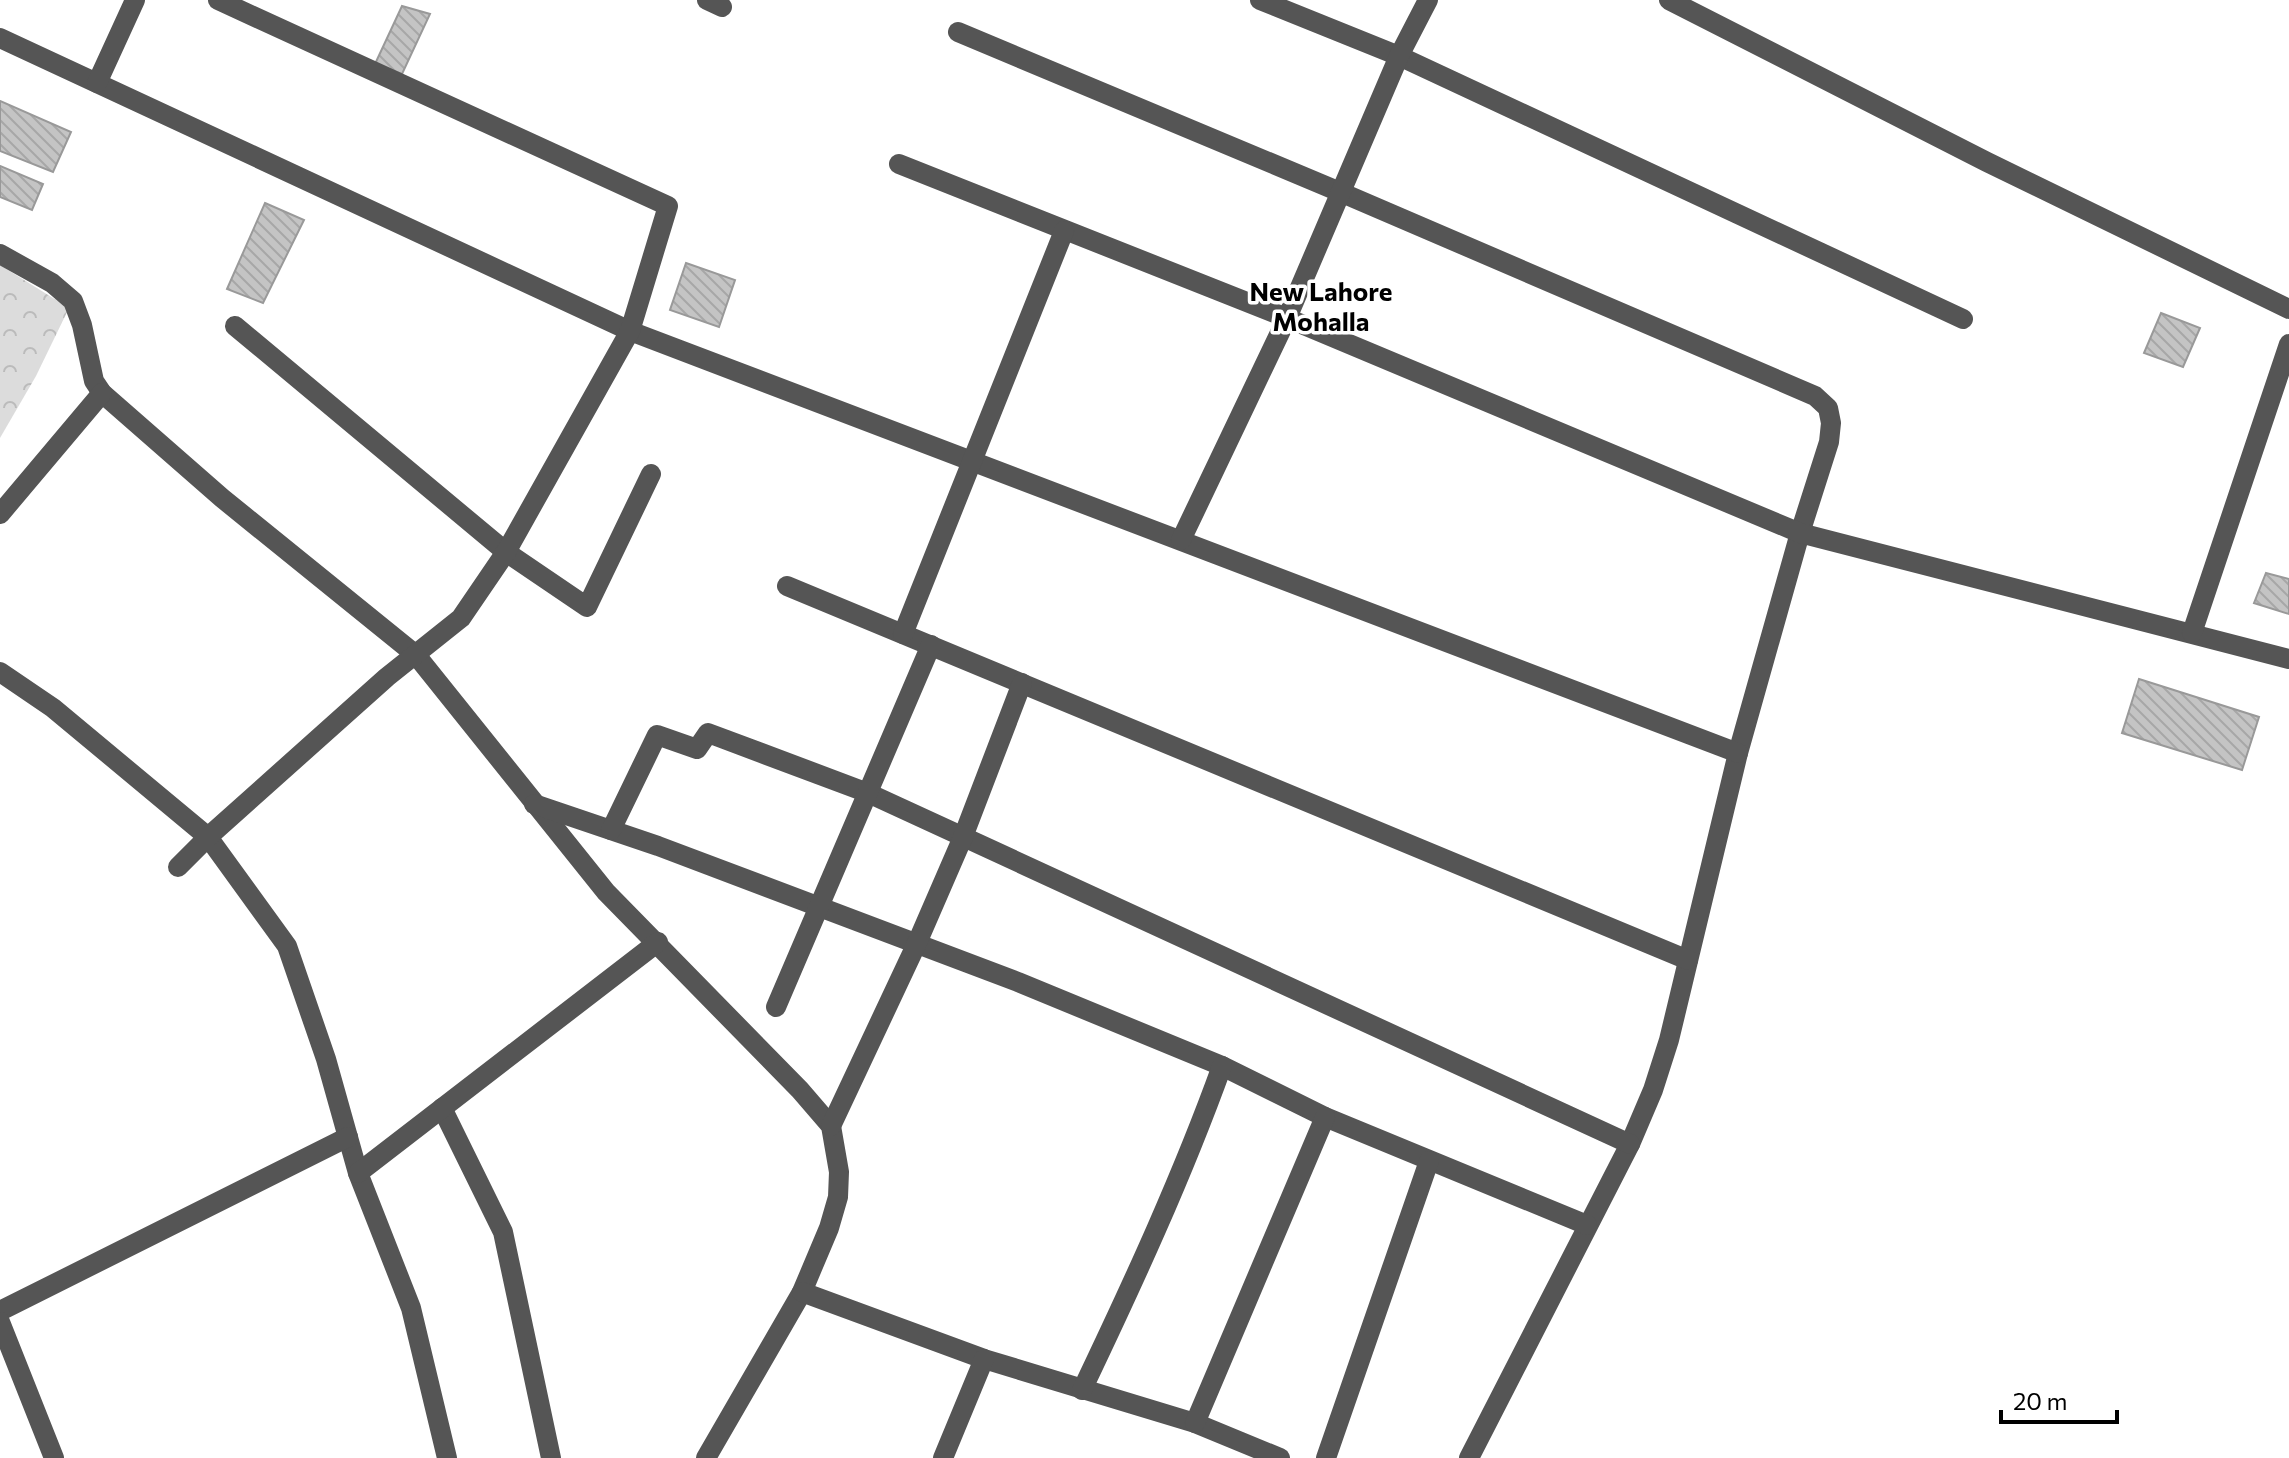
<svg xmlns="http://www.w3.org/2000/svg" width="2289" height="1458" viewBox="0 0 2289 1458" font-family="Commissioner,sans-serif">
	<defs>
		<pattern id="park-crowns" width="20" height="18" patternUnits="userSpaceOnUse" patternTransform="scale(2)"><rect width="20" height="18" fill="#dcdcdc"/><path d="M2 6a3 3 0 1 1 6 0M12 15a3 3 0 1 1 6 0" fill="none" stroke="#bbb"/></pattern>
		<pattern id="building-back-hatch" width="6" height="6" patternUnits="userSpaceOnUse" patternTransform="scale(2)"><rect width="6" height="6" fill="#c4c4c4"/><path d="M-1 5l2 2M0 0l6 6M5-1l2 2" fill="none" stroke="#a7a7a7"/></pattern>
	</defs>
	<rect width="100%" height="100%" fill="#fff"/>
	<polygon fill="url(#park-crowns)" points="0,265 69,308 36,376 0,438"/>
	<g fill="url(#building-back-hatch)" stroke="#999" stroke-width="2">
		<polygon points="402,6 430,14 402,74 375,64"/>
		<polygon points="0,101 71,132 53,172 0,151"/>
		<polygon points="0,166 43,184 32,210 0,197"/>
		<polygon points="265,203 304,220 263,303 227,289"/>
		<polygon points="686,263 735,280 719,327 670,310"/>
		<polygon points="2161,313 2200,328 2183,367 2144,353"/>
		<polygon points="2266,573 2289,579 2289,614 2254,603"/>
		<polygon points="2139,679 2259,717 2242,770 2122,733"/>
	</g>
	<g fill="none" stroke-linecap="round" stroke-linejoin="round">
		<g stroke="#555" stroke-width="20">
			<polyline points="707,0 722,7"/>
			<polyline points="1260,0 1399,56 1963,319"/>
			<polyline points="1669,0 1987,162 2289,309"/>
			<polyline points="958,32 1340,192 1815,396 1828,408 1831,423 1829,442 1800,533 1738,753 1669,1040 1653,1090 1630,1144 1469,1458"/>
			<polyline points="0,38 630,331 1738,753"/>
			<polyline points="97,83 135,0"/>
			<polyline points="899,164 1287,318 1800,533 2289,659"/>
			<polyline points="0,254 52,283 73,301 82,325 94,381 102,393 222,498 416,655 606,892 800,1090 831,1126 839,1172 838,1197 829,1228 802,1292 706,1458"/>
			<polyline points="235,326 506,552 587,607 651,474"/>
			<polyline points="0,514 102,393"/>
			<polyline points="1181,540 1287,318 1399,56 1428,0"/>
			<polyline points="787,586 1688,960"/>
			<polyline points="2192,633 2289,344"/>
			<polyline points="903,634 1064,231"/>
			<polyline points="0,672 53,708 208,837 287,946 326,1059 358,1173 411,1308 447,1458"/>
			<polyline points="534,804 658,846 1018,982 1222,1066 1325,1117 1587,1225"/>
			<polyline points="611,830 657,735 697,749 708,733 868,793 1630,1144"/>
			<polyline points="178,867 208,837 387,677 461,618 506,552 630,331 668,206 218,0"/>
			<polyline points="776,1007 931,645"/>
			<polyline points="442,1108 503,1232 551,1458"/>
			<polyline points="831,1126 917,943 963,837 1022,683"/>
			<polyline points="358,1173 658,942"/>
			<polyline points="802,1292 984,1359 1195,1423 1280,1458"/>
			<polyline points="0,1311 348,1137"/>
			<polyline points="0,1322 54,1458"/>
			<path d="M1082 1390C1133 1283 1182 1177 1222 1066"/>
			<polyline points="1195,1423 1325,1117"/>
			<polyline points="943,1458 984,1359"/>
			<polyline points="1326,1458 1429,1161"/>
		</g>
	</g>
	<g text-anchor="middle" stroke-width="7" stroke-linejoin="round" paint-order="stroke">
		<g font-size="26" font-weight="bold" fill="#000" stroke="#fff">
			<text x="1321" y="301">New Lahore<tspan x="1321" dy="30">Mohalla</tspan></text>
		</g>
	</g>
	<path d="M2001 1410v12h116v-12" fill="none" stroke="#000000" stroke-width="4"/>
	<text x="2013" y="1410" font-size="24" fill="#000000" stroke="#ffffff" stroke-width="6" paint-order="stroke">20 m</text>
</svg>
